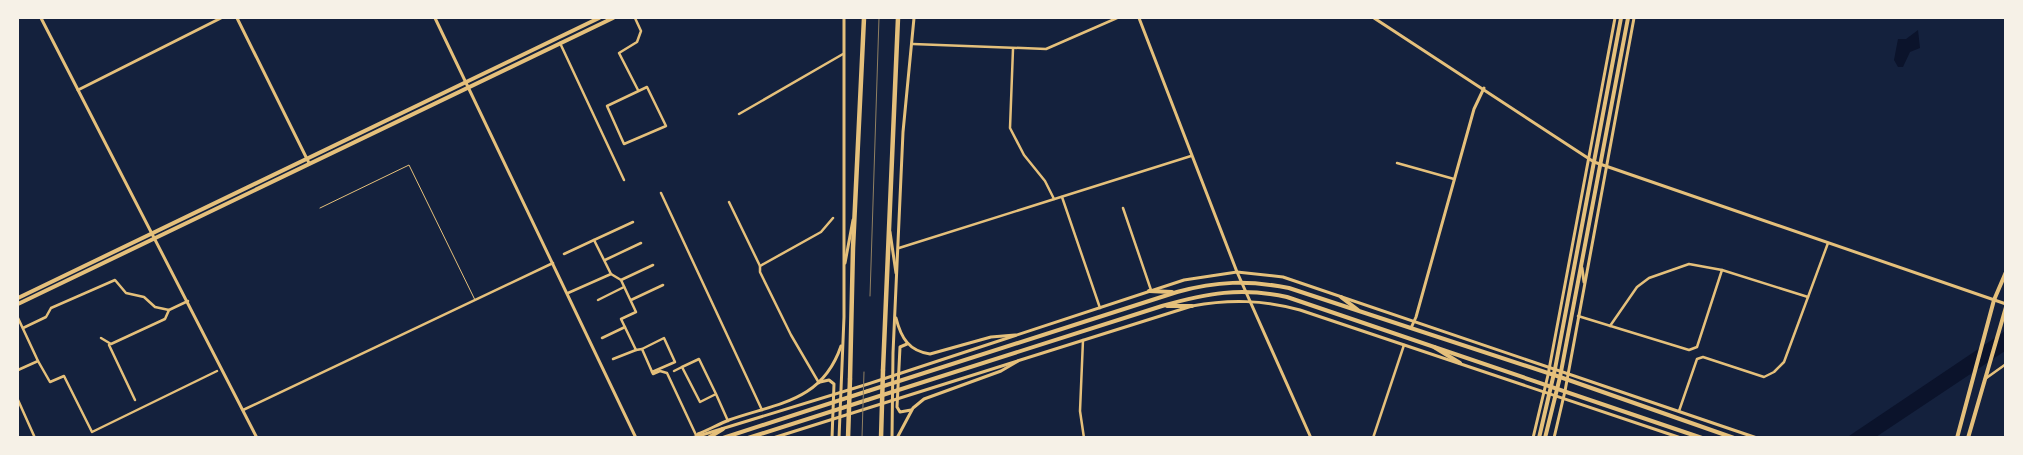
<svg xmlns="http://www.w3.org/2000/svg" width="2023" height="455" viewBox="0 0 2023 455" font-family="Montserrat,sans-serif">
	<rect width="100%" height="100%" fill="#14213d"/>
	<g fill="#0b132b">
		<polygon points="1918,30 1920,48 1910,52 1903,67 1898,67 1894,60 1898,39 1906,39"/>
		<polygon points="2005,331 2005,351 1876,437 1846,438"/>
	</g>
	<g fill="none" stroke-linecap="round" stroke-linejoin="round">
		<polyline stroke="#e5c07b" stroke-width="1" points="320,208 409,165 475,300"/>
		<g stroke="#e5c07b" stroke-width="2.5">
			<polyline points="635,18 641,31 637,42 619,53 638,90"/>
			<polyline points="560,43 624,180"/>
			<polyline points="913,44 1046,49 1117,18"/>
			<polyline points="1013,49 1010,128 1024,155 1045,181 1054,199"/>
			<polygon points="647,87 666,126 624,144 607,106"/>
			<polyline points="739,114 843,54"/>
			<polyline points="1397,163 1454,179"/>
			<polyline points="661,193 762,410"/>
			<polyline points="1062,197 1100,308"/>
			<polyline points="729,202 760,266"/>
			<polyline points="1123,208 1151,290"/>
			<polyline points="594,240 633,222"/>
			<polyline points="899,248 1191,156"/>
			<polyline points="564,254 594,240 611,274 568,293"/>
			<polyline points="605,260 641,243"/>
			<polyline points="611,274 621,280 636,312 621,319 636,350 642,349 653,374 660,371 667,373 696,435"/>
			<polyline points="621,280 653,265"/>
			<polyline points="598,300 624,287"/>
			<polyline points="631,300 663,285"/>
			<polyline points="1578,316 1689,350 1697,347 1722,270"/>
			<polyline points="18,318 38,361 18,370"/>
			<polyline points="1610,326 1637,287 1649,278 1689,264 1722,270 1808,297"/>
			<polyline points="23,328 46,317 51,308 115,280 126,293 144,297 155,307 169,310"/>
			<polyline points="101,338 111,344 165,319 169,310 188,301"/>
			<polyline points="602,338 625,327"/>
			<polyline points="1083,340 1080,411 1084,438"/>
			<polyline points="109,345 135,400"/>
			<polyline points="642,349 664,338 675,362 652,372"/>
			<polyline points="613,359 636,350"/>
			<polyline points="38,361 50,382 64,376 92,432 217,371"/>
			<polyline points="674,371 682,367"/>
			<polyline points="1985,379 2006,364"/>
			<polyline points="819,383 791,335 760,272 760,266 821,232 833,218"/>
			<polyline points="716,394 699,359 682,367 700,402 716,394 728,421"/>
			<polyline points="18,400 35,438"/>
			<polyline points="243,410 553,263"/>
			<polyline points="1679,411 1697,359 1703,357 1764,377 1774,372 1784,362 1828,243"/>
			<polyline points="1373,438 1404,345"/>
		</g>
		<g stroke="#e5c07b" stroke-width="3">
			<polyline points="41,18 257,438"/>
			<polyline points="237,18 309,163"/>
			<polyline points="435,18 636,438"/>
			<polyline points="1139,18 1237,272 1311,438"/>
			<polyline points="1374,18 1594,162 2006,304"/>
			<polyline points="78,90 221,18"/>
			<polyline points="890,232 896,273"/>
			<polyline points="845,263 853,220"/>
			<polyline points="1582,268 1584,282"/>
			<path d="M896 318C901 338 909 351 930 354L991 337 1015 335"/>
			<polyline points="1411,328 1416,317 1474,109 1484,88"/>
			<polyline points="907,344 900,347 897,407 900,412 911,410"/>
			<polyline points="820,382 829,380 834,384 832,438"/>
			<path d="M698 434C708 430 719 424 729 420 777 403 822 402 841 346"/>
			<polyline points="692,438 868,384 1184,280 1237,272 1283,277 1757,438"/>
			<path d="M773 438 1192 306C1230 299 1263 300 1300 310L1681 438"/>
			<polyline points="795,438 812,438"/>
			<polyline points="839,438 844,317 844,18"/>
			<polyline points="892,438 893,353 903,132 914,18"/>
			<polyline points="897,438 913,408 924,399 1001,371 1018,361"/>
			<polyline points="1533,438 1548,375 1615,18"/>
			<polyline points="1554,438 1565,391 1634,18"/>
		</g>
		<g stroke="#e5c07b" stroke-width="4">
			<polyline points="1149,291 1172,292"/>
			<polyline points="1341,297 1358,310"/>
			<polyline points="18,298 599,18"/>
			<polyline points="18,304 613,18"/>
			<polyline points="1167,306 1192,306"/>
			<polyline points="1434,347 1460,363"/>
			<path d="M868 391 1177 292C1217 281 1248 280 1289 288L1560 377 1734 438"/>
			<path d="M867 400 1162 306C1207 293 1241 287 1287 297L1702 438"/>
			<polyline points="1539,438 1555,369 1621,18"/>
			<polyline points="1545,438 1560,377 1628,18"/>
			<polyline points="1957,438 1994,300 2006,272"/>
			<polyline points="1968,438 2006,307"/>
		</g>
		<g stroke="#e5c07b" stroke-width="4">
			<polyline points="708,438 723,429"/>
			<polyline points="723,438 868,391"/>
			<polyline points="748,438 867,400"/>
		</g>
		<g stroke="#e5c07b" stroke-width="4.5">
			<polyline points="848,438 850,379"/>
			<polyline points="881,438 883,370"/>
		</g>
		<g stroke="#e5c07b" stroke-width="4.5">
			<polyline points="883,370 898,18"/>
			<polyline points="850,379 853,248 864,18"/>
		</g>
		<g stroke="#918062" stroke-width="1">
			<polyline points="870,296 879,18"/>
			<polyline points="862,438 864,372"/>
		</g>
	</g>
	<rect width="2023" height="455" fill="none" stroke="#f6f1e7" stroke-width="38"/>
</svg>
